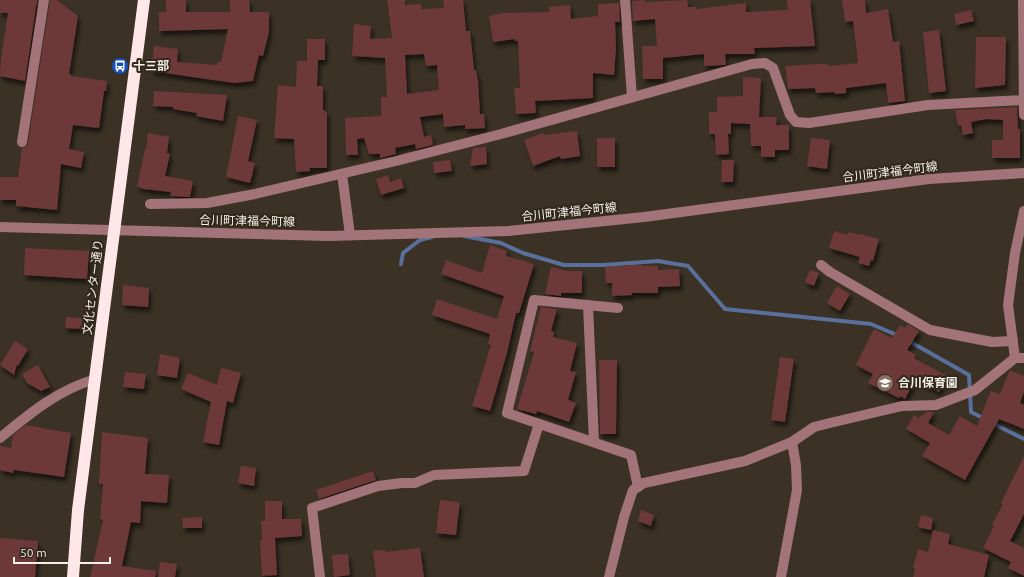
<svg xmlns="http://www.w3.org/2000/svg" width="1024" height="577" viewBox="0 0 1024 577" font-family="Ubuntu,'Noto Sans JP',sans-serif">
	<defs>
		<filter id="shadow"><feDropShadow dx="2.5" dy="4.5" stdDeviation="2" flood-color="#0009"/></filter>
	</defs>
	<rect width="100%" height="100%" fill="#3b3225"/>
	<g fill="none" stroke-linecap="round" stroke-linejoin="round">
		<g stroke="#59709c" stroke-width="4">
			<polyline points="464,236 501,243 523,253 564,265 603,265 658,261 688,266 725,309 871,324 899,336"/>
			<polyline points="401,264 403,253 420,240 432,237"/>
			<polyline points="907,340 969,375 971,412 985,419"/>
			<polyline points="992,423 1024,439"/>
		</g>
	</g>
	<g fill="#6c3837" fill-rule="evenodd" filter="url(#shadow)">
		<polygon points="0,0 37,0 25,81 0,76 1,58 8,13 0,13"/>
		<polygon points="50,0 57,0 78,16 69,74 71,74 71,76 107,81 106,91 104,91 99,128 73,125 69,149 84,152 81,168 61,164 57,210 16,206 16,200 0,200 0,177 18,177 22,148 27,146 28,143"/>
		<polygon points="166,0 186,0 186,12 230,12 230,0 249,0 250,12 269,12 269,32 263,56 259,55 253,81 234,83 151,71 154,46 178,49 177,62 217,65 217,62 221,62 228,29 159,31 159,12 166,12"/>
		<path d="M387 0H405V5L421 4 422 9 444 8 443 0H463L466 31H470L474 70H476L478 81 480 114H484L485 128 465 129V125L444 127 443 114 420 117 424 137 431 135 433 145 416 149 415 144 395 148 396 154 380 158V154H369L364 138 357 139 358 155H346L345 118 381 116V97H387L385 58 352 56 354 24 371 26 370 39 392 38ZM424 54 426 66 437 65 439 90 407 94 405 55Z"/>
		<polygon points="644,0 645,2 687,0 688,7 696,7 696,9 746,3 746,12 788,10 787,0 810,0 815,46 754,48 755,54 725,54 726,65 723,65 704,66 704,54 663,58 663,79 643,79 642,46 657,46 655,19 633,21 632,1"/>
		<polygon points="842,0 865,0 866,13 888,9 893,42 899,41 905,101 888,103 886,83 846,88 846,93 835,94 834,92 816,93 815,88 788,89 785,66 816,64 828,64 828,66 858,63 853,21 845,22"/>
		<polygon points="619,3 620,22 615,22 616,48 614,75 593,73 593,98 535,101 536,113 516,114 514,88 520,88 518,41 515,41 515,39 493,42 489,16 502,13 549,12 549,7 570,5 571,19 598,16 598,4"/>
		<polygon points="971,10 974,21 956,25 954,14"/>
		<polygon points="939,30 946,91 929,93 923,32"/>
		<polygon points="976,37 1006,37 1005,85 975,88"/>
		<polygon points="307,39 325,39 325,60 318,60 317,86 323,86 323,110 327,112 327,168 310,168 310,171 296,172 294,139 274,138 278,85 296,87 297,61 307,61"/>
		<polygon points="743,77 761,78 759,117 777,117 776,125 789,125 789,150 775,150 775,157 761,157 761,146 751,146 750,124 731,123 731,134 728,134 729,154 716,155 715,134 709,134 709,112 717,112 717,97 743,96"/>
		<polygon points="154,91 227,95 223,121 196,116 197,113 173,109 173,107 153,106"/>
		<polygon points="1017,107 1018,129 1020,129 1020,158 992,158 992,140 1003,140 1003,120 986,119 971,122 973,133 963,135 961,125 958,126 955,110"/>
		<polygon points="238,116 257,120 248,161 255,163 250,183 226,177"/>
		<polygon points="577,131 580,156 561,159 560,156 533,166 524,140 543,133 544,135"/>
		<polygon points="148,133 169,137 167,153 170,154 165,176 193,181 190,197 170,196 171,192 143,189 137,186 145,149 146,149"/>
		<rect x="597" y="138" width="18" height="29"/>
		<polygon points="811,138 830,140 827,169 807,166"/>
		<polygon points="486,147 487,164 470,166 473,148"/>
		<polygon points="450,160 452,171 434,173 433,162"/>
		<polygon points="722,160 734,160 733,182 721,182"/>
		<polygon points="388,175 390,182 401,178 404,188 381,195 376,179"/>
		<polygon points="834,231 847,235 849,232 860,235 860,234 879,239 873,261 871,260 869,266 858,263 860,257 829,248"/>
		<polygon points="490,245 507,251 506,256 534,264 519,313 516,313 507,353 490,411 472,406 491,345 488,344 490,334 432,315 437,299 497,319 504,296 441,274 446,260 482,273"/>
		<polygon points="25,248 89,251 87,279 24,275"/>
		<polygon points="633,265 658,266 658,270 679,269 680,286 658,287 658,293 632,293 632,295 612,296 612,283 606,283 605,267"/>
		<polygon points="551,267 567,271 582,271 582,293 561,293 561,296 545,294"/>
		<polygon points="810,270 819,273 814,286 805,282"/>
		<polygon points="123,285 149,288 148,307 122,305"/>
		<polygon points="837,286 850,294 840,311 827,303"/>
		<polygon points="541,307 557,309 551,331 554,332 553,337 577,343 570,371 576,372 568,400 576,403 569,422 537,411 536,414 517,409 534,352 530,351"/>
		<polygon points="66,317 82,318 82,329 65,328"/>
		<polygon points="908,324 919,331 907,350 916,355 914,358 947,376 939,392 915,379 905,399 900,396 899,398 868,383 873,374 856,365 874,329 892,338 900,325 905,328"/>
		<polygon points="15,341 28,349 18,366 17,364 14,375 0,365"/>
		<polygon points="160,354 180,358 177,378 157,375"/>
		<polygon points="780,357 794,359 785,422 771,420"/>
		<polygon points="599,360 617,360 616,434 600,434"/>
		<polygon points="38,365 50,387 41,391 27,383 22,374"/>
		<polygon points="221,368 241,373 233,403 227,401 219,445 203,442 211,402 181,389 188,373 217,385"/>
		<polygon points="1010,370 1024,376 1024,392 1020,403 1024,405 1024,429 999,419 965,480 922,456 930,443 906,429 914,415 918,418 927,412 934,412 928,423 949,435 960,416 977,426 991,391 1000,394"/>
		<polygon points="125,372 146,374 144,389 123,387"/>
		<polygon points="26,425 71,433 64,477 14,470 13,473 0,470 0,446 11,448 13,435"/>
		<polygon points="102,432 148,438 145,474 169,475 167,503 141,501 140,523 131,522 122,566 156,571 155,577 90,577 103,520 100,519 103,484 99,484"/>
		<polygon points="1024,456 1024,514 1010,541 1024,548 1024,576 1008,568 1011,562 983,548 994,526 992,525 1003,504 1001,503"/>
		<polygon points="241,466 256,468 254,486 238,483"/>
		<polygon points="373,471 376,480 319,499 316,490"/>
		<polygon points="440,500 460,502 456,535 436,533"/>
		<polygon points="265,501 282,501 282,519 301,519 302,536 275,538 277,575 262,576 260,540 262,540 261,521 265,521"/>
		<polygon points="641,510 654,515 651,526 638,521"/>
		<polygon points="921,515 933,518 931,530 918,527"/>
		<polygon points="202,517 202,528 183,528 182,518"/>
		<polygon points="933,530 950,534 948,544 989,555 984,577 913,577 915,568 913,568 918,549 928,552"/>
		<polygon points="0,538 38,541 35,577 0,577"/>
		<polygon points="420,548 424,577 376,577 373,551 385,550 386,552"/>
		<polygon points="348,554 350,575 334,577 332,555"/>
		<polygon points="160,562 177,564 175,577 158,577"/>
	</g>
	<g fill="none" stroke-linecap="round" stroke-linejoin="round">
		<g stroke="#a27378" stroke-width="10">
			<polyline points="625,0 632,97"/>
			<polyline points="1023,0 1024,115"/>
			<polyline points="22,142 44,0"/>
			<polyline points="342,174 350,235"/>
			<polyline points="150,204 207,203 255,194 396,161 501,134 752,64 765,63 773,68 790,115 796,122 809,123 928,105 1024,100"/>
			<polyline points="0,227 328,236 508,231 644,217 929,179 1024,173"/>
			<polyline points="821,265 830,272 930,330 992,342 1013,341"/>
			<polyline points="588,305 594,442"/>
			<polyline points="618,308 534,300 507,413 631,455 638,487"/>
			<polyline points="1015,358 1008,305 1015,253 1024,211"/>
			<path d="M0 438C29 414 59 389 96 379"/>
			<polyline points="320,577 312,508 378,486 402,483 415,483 434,475 524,471 539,424"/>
			<polyline points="609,577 624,517 633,490 644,483 745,461 792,442 814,427 830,423 902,406 936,405 975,390 1015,358 1024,358"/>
			<polyline points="781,577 797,490 796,465 792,442"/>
		</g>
		<polyline stroke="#ffe6e8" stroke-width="12" points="73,577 78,510 144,0"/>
	</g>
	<defs>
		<g id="bus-disc" transform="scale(0.9)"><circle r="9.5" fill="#1a4fb4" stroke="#31281b"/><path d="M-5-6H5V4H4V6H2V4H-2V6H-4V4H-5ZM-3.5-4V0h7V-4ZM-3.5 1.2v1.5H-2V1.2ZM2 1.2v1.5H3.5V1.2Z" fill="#fff"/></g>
		<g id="school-disc" transform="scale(0.9)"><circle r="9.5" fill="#8d6e63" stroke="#31281b"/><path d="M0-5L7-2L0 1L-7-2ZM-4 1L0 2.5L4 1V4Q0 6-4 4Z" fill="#fff"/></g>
	</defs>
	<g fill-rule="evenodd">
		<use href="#bus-disc" x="120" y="66"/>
		<use href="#school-disc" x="885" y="383"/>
	</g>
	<g text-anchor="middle" stroke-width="4" stroke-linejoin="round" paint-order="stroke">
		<g font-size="12" font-weight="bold" fill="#f6f0e8" stroke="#31281b" text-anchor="start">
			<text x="133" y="70">十三部</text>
			<text x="898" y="387">合川保育園</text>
		</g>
		<g font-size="12" fill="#f6f0e8" stroke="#31281b">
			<text transform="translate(890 172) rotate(-7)" y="4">合川町津福今町線</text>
			<text transform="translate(569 212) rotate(-6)" y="4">合川町津福今町線</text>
			<text transform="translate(247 221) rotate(1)" y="4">合川町津福今町線</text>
			<text transform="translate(93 287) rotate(-83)" y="4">文化センター通り</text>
		</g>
	</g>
	<path d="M14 557v6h96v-6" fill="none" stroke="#f6f0e8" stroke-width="2"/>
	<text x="20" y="557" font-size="12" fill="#f6f0e8" stroke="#31281b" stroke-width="3" paint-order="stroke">50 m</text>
</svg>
